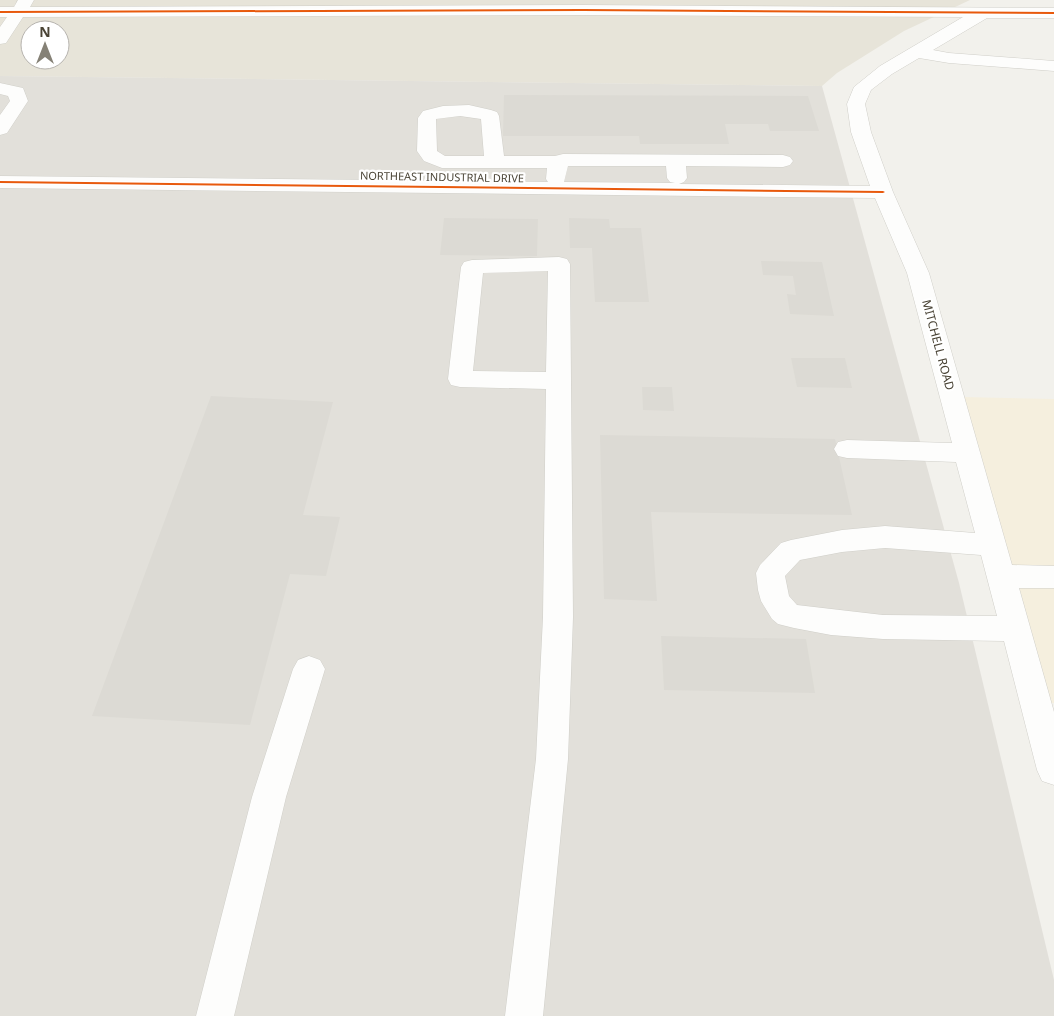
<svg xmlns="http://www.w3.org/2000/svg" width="1054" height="1016" viewBox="0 0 1054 1016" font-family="'Noto Sans',sans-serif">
	<rect width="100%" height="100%" fill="#f2f1ec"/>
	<path fill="#e7e4d9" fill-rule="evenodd" d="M0 0H970L904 31 837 73 822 86 0 76ZM30 30H60V60H30Z"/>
	<polygon fill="#f5efde" points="962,397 1054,399 1054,703 1048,703"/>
	<polygon fill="#e2e0da" points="0,76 822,86 959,583 1054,980 1054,1016 0,1016"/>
	<g fill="#dcdad4">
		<polygon points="504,95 808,96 819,131 770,131 768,124 725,124 729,144 640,144 639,136 503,136"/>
		<polygon points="444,218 538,219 537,256 440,255"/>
		<polygon points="569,218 609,219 610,228 641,228 649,302 595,302 592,248 570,248"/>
		<polygon points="761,261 822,262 834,316 790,314 787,294 796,295 793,276 763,275"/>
		<polygon points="791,358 845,358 852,388 797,387"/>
		<polygon points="642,387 672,387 674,411 643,410"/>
		<polygon points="211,396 333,402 303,515 340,517 326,576 290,574 250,725 92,716"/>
		<polygon points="600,435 835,439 852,515 651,512 657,601 604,599"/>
		<polygon points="661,636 806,639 815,693 664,690"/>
	</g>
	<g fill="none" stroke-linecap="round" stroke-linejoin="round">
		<g stroke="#d0cfc9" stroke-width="1">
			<g id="minor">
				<path d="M18 0H34L30 7 583 5 1054 8V18H987L933 50 949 53 1054 61V71L949 63 919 58 892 74 871 90 865 104 871 132 893 192 929 273 1012 565 1054 566V588H1019L1054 712V785L1042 781 1037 770 1004 641 883 639 831 635 794 628 778 624 772 619 761 601 758 590 756 573 760 565 781 543 791 540 842 530 885 526 975 533 956 462 847 458 838 456 834 449 838 442 847 440 952 443 907 273 875 198 0 188V176L548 182 546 179 547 168H442L424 161 417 151 418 118 423 111 443 106 469 105 491 110 497 112 499 116 504 156H555L563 154 783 155 790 157 793 161 790 165 783 167 686 166 687 178 684 182 679 184 870 186 851 132 847 104 854 87 880 66 963 17 583 15 23 17 6 43 0 44V27L7 17H0V7H14ZM460 116 481 119 484 156H445L437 151 436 119ZM568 166H666L667 178 670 182 675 183 564 182ZM885 548 981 555 997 616 883 615 797 605 789 596 785 576 800 560 842 552Z"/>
				<polygon points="0,83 23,88 28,101 7,133 0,135 0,115 10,101 8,96 0,94"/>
				<path d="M559 257 567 259 570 264 573 617 568 759 543 1016H505L536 759 543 617 546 389 460 387 451 385 448 379 461 267 464 262 472 260ZM548 271 546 372 473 371 483 273Z"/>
				<polygon points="309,656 320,660 325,669 286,797 234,1016 196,1016 252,797 293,669 298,660"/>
			</g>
		</g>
		<use href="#minor" fill="#fdfdfc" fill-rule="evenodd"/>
		<g stroke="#fff" stroke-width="3">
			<g id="cycleway">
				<polygon points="583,9 1054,12 1054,14 583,11 0,13 0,11"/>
				<polygon points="0,181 883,191 885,192 883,193 0,183"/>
			</g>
		</g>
		<use href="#cycleway" fill="#e8590c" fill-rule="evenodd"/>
	</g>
	<g text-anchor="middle" stroke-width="4.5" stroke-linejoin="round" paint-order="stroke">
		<g font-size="11" fill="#4a4436" stroke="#fff">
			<text transform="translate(442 177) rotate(1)" y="4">NORTHEAST INDUSTRIAL DRIVE</text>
		</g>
		<g font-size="12" fill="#4a4436" stroke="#fff">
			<text transform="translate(938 345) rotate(75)" y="4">MITCHELL ROAD</text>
		</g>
	</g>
	<g transform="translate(45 45)"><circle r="24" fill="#ffffff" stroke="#b7b4af"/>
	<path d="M0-4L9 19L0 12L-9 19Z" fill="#858176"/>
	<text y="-8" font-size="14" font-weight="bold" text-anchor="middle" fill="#4a4436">N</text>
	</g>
</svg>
